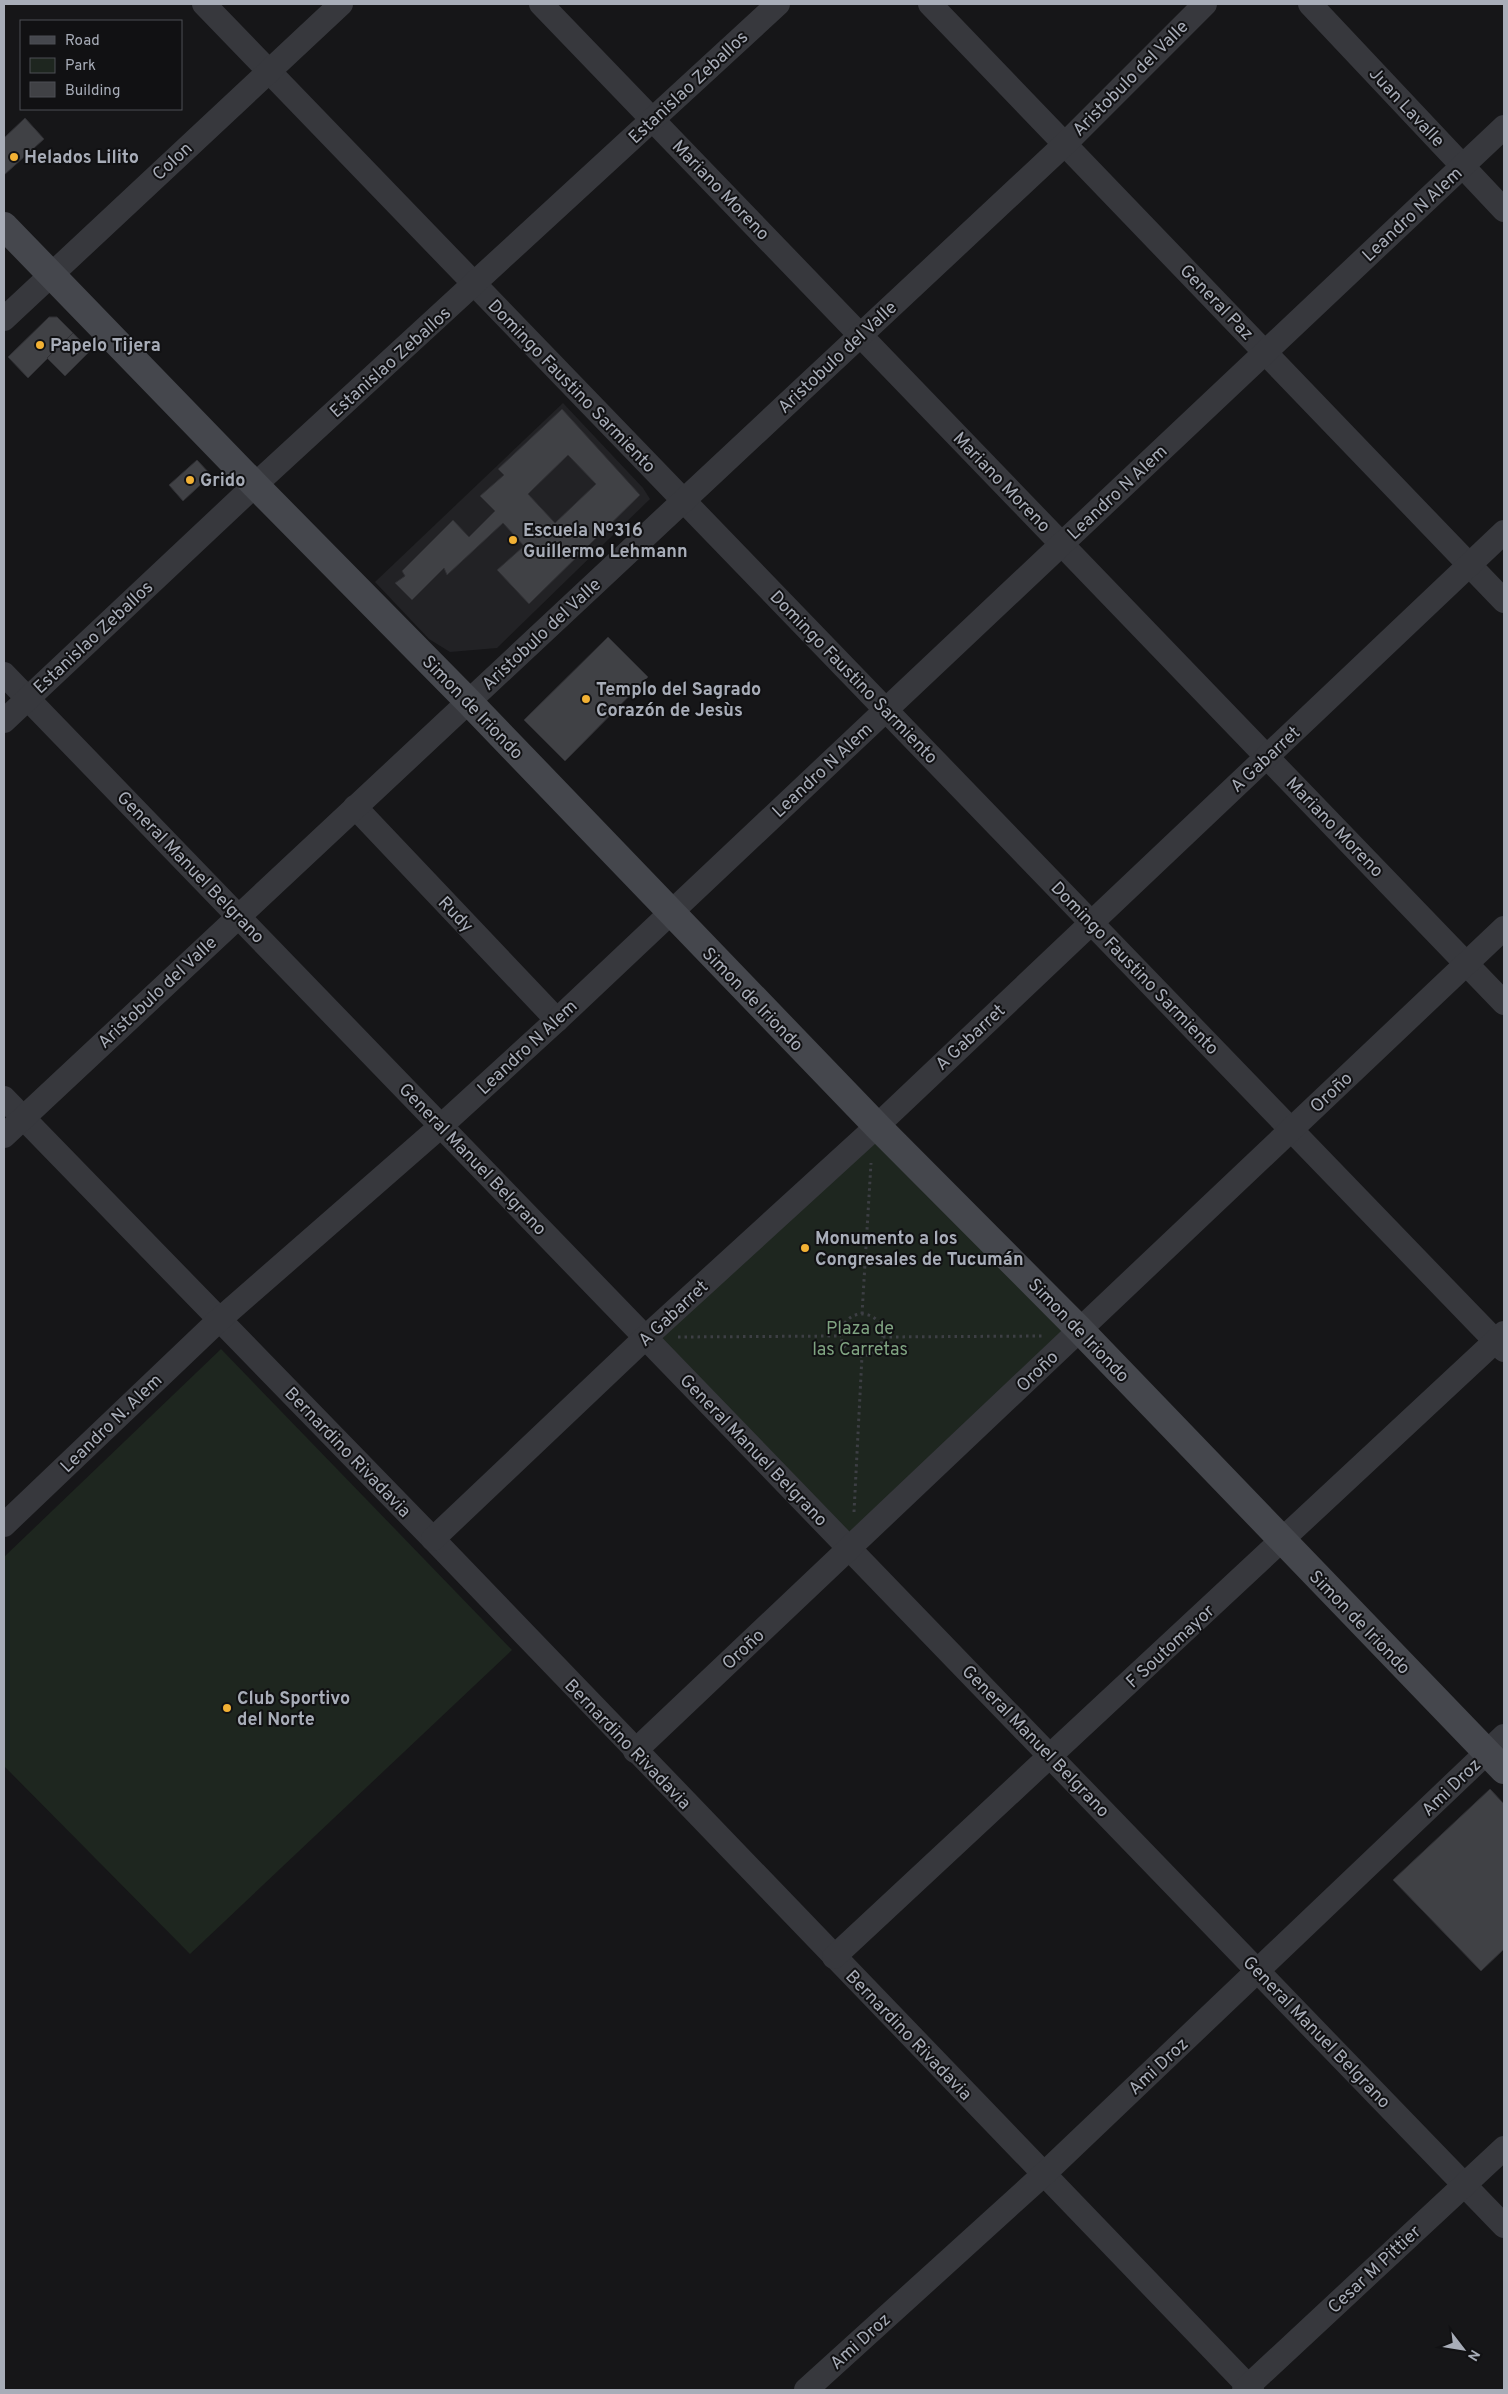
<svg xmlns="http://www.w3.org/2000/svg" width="1508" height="2394" viewBox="0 0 1508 2394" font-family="Overpass,sans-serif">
	<rect width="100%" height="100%" fill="#161618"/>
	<polygon fill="#222225" points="563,403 643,488 650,499 497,648 450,652 429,639 375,582"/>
	<g fill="#1e261f">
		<polygon points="877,1126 1080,1330 850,1549 646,1337"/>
		<polygon points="221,1349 512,1650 190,1954 4,1766 4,1557"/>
	</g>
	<g fill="#404145" stroke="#303034" fill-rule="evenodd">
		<polygon points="25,118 44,139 4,175 4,138"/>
		<polygon points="49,317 57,317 73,333 28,378 8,357"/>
		<polygon points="73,333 90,351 65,376 47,358"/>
		<path d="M562 409 640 495 529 604 497 570 524 546 503 523 447 575 444 568 412 600 395 583 405 576 402 571 453 520 469 537 495 511 480 496 504 475 498 469ZM568 455 596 484 555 523 528 494Z"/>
		<polygon points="197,460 211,475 183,501 169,485"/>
		<polygon points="608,637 648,677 565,761 524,720"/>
		<polygon points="1490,1789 1504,1804 1504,1949 1481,1971 1393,1880"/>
	</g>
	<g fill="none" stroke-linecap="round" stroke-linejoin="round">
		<g stroke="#3d3f44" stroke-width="3" stroke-dasharray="2.5 4" stroke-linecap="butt">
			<polyline points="862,1314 871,1163"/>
			<circle cx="862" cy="1335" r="21"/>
			<polyline points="678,1337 841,1336"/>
			<polyline points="883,1337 1042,1336"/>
			<polyline points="854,1512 862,1356"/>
		</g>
		<g stroke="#37383d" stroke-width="24">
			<polyline points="204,4 1504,1350"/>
			<polyline points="541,4 1504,1003"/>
			<polyline points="930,4 1504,601"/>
			<polyline points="1310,4 1504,210"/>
			<polyline points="4,319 341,4"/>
			<polyline points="4,674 1504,2226"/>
			<polyline points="4,721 255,485 778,4"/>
			<polyline points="355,807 557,1020"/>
			<polyline points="4,1098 433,1539 1252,2390"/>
			<polyline points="4,1136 1065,144 1205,4"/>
			<polyline points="4,1525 219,1320 441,1126 557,1020 1504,127"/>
			<polyline points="433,1539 646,1337 877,1126 1504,532"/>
			<polyline points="635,1751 1504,928"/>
			<polyline points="834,1957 1504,1333"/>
			<polyline points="806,2390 1044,2174 1504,1736"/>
			<polyline points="1244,2390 1504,2148"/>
		</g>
		<polyline stroke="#45474d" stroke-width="28" points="4,226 255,485 468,701 877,1126 1080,1330 1504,1770"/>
	</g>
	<g fill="#f2b134" stroke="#111113" stroke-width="2">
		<circle cx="14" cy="157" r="5"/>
		<circle cx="40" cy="345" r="5"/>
		<circle cx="190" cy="480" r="5"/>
		<circle cx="513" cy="540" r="5"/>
		<circle cx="586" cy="699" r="5"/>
		<circle cx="805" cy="1248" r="5"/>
		<circle cx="227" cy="1708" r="5"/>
	</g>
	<g text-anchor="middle" stroke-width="4" stroke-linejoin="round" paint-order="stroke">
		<g font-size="18" fill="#a8adb8" stroke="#111113">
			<text transform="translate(1130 78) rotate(-45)" y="6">Aristobulo del Valle</text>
			<text transform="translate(688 87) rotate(-43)" y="6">Estanislao Zeballos</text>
			<text transform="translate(1407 107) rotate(47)" y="6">Juan Lavalle</text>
			<text transform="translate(172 161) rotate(-43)" y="6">Colon</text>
			<text transform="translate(721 190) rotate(46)" y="6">Mariano Moreno</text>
			<text transform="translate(1412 214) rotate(-43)" y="6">Leandro N Alem</text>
			<text transform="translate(1217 302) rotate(46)" y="6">General Paz</text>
			<text transform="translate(837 357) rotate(-43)" y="6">Aristobulo del Valle</text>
			<text transform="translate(390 362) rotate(-42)" y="6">Estanislao Zeballos</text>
			<text transform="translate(572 386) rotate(46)" y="6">Domingo Faustino Sarmiento</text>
			<text transform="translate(1002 482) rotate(46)" y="6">Mariano Moreno</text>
			<text transform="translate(1117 492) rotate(-43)" y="6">Leandro N Alem</text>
			<text transform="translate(541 634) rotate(-43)" y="6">Aristobulo del Valle</text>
			<text transform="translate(93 637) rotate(-43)" y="6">Estanislao Zeballos</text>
			<text transform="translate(854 677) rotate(46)" y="6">Domingo Faustino Sarmiento</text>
			<text transform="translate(473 707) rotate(46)" y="6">Simon de Iriondo</text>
			<text transform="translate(1265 759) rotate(-43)" y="6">A Gabarret</text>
			<text transform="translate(822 770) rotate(-43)" y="6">Leandro N Alem</text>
			<text transform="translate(1335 827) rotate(46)" y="6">Mariano Moreno</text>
			<text transform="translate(191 867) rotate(46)" y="6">General Manuel Belgrano</text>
			<text transform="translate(456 914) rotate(46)" y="6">Rudy</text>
			<text transform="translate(1135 968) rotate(46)" y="6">Domingo Faustino Sarmiento</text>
			<text transform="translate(157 992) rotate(-43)" y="6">Aristobulo del Valle</text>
			<text transform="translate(753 999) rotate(46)" y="6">Simon de Iriondo</text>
			<text transform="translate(970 1037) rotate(-43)" y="6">A Gabarret</text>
			<text transform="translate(527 1047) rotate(-43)" y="6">Leandro N Alem</text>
			<text transform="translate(1331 1092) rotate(-43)" y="6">Oroño</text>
			<text transform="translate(473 1159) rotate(46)" y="6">General Manuel Belgrano</text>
			<text transform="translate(673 1313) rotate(-43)" y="6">A Gabarret</text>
			<text transform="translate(1079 1330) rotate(46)" y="6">Simon de Iriondo</text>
			<text transform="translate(1037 1371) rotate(-44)" y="6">Oroño</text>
			<text transform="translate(111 1423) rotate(-44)" y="6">Leandro N. Alem</text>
			<text transform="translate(754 1450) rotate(46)" y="6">General Manuel Belgrano</text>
			<text transform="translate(348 1452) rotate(46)" y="6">Bernardino Rivadavia</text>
			<text transform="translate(1360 1622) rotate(46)" y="6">Simon de Iriondo</text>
			<text transform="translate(1170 1646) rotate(-43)" y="6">F Soutomayor</text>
			<text transform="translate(743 1649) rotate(-43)" y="6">Oroño</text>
			<text transform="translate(1036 1741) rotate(46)" y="6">General Manuel Belgrano</text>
			<text transform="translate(628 1744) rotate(46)" y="6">Bernardino Rivadavia</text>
			<text transform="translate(1451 1787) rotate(-44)" y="6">Ami Droz</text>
			<text transform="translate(1317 2032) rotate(46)" y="6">General Manuel Belgrano</text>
			<text transform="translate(909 2035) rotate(46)" y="6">Bernardino Rivadavia</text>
			<text transform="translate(1158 2066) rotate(-43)" y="6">Ami Droz</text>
			<text transform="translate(1374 2269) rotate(-43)" y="6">Cesar M Pittier</text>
			<text transform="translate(860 2341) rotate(-42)" y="6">Ami Droz</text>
		</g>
		<g font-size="18" font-weight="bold" fill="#a8adb8" stroke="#111113" text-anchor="start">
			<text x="24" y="163">Helados Lilito</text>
			<text x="50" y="351">Papelo Tijera</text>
			<text x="200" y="486">Grido</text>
			<text x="523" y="536">Escuela Nº316<tspan x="523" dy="21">Guillermo Lehmann</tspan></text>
			<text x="596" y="695">Templo del Sagrado<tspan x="596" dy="21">Corazón de Jesùs</tspan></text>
			<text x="815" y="1244">Monumento a los<tspan x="815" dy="21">Congresales de Tucumán</tspan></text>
			<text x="237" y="1704">Club Sportivo<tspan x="237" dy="21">del Norte</tspan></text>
		</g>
		<g font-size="18" fill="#7fa381" stroke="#111113">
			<text x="860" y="1334">Plaza de<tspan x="860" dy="21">las Carretas</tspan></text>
		</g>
	</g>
	<rect width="1508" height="2394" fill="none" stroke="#a8adb8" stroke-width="10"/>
	<rect x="20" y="20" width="162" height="90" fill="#111113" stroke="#4d4f55"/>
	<rect x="30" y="36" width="25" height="8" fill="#45474d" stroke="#4d4f55"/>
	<text x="65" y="45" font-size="15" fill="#a8adb8">Road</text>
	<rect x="30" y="58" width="25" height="15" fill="#1e261f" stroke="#4d4f55"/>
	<text x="65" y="70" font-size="15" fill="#a8adb8">Park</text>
	<rect x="30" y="82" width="25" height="15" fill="#404145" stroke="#4d4f55"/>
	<text x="65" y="95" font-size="15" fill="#a8adb8">Building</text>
	<g transform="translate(1463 2349) rotate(121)" stroke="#111113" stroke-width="4" paint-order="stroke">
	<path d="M0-4L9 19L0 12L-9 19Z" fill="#a8adb8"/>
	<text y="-8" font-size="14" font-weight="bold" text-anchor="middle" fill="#a8adb8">N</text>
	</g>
</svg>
